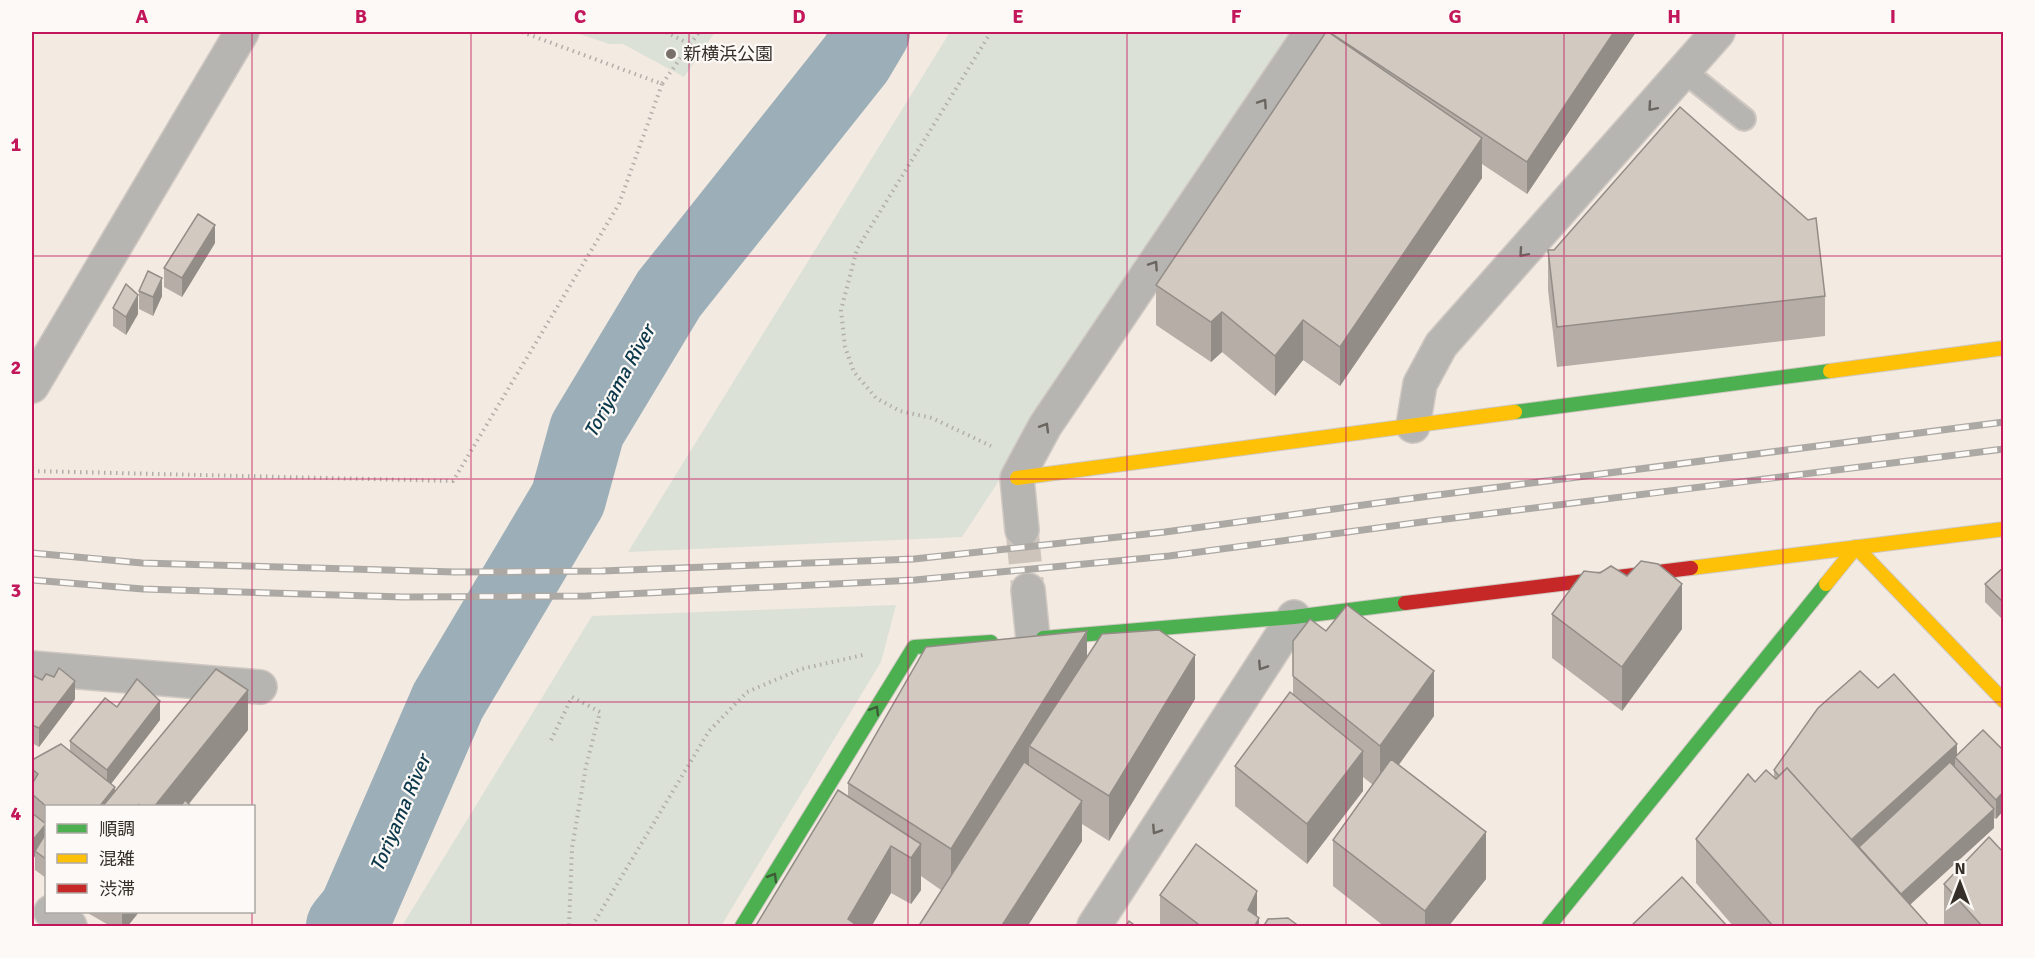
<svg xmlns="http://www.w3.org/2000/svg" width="2035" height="958" viewBox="0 0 2035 958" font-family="Signika,'Noto Sans JP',sans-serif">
	<rect width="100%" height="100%" fill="#f3eae1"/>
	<g fill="#dce1d7">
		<polygon points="574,32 715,32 684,77 623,44 609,44"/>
		<polygon points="950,32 1293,32 962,537 628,552"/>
		<polygon points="896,605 881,662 721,926 402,926 592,616"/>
	</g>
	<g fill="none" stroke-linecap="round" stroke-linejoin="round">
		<polyline stroke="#9caeb7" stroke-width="76" points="344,926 357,910 448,701 568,499 587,430 669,294 856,59 872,32"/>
		<polyline stroke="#cdc5bc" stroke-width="33" stroke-dasharray="33 16" stroke-linecap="butt" points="1022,530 1028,590"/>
		<g stroke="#cfc8c2" stroke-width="26">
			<polyline id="lane" points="1684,71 1744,119"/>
		</g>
		<g stroke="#cfc8c2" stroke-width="36">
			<g id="street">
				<polyline points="32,386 242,32"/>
				<polyline points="1413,426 1420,384 1441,345 1718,32"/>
				<polyline points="1022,530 1017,478 1045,426 1311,32"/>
				<polyline points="1028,590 1033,639"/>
				<polyline points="32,668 260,687"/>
				<polyline points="51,912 70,926"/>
				<polyline points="1094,926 1294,617"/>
			</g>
		</g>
		<g stroke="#cfc8c2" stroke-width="16">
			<g id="fast">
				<polyline points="1515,412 1830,371"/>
				<polyline points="1043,638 1294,617 1405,603"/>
				<polyline points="742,926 914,647 991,642"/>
				<polyline points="1549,926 1826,584"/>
			</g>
		</g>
		<g stroke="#cfc8c2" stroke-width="16">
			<g id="slow">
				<polyline points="1830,371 2004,348"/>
				<polyline points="1017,478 1515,412"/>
				<polyline points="1691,568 2004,529"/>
				<polyline points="1826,584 1856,547 2004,701"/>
			</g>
		</g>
		<g stroke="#cfc8c2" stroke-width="16">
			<polyline id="jam" points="1405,603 1691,568"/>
		</g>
		<g stroke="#b2aeaa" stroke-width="4" stroke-dasharray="1.5 4.5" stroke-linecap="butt">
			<polyline points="522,32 662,84 699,32"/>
			<polyline points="666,32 691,45"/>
			<polyline points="991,32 857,249 841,310 845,347 854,372 876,398 900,411 932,418 991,446"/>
			<polyline points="32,471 453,481 619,204 662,84"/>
			<polyline points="551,740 572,697 600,712 586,766 572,848 569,926"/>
			<polyline points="592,926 709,731 747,692 801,669 863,655"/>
		</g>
		<use href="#lane" stroke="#b7b5b1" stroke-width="22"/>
		<use href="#street" stroke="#b7b5b1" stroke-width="33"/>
		<use href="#fast" stroke="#4caf50" stroke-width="14"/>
		<use href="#slow" stroke="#ffc107" stroke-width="14"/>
		<use href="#jam" stroke="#c62828" stroke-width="14"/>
		<g stroke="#aca9a5" stroke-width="7">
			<g id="rail">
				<polyline points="32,553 142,563 455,572 602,571 914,559 1165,532 1422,497 2004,422"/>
				<polyline points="32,580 143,589 403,597 586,596 915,580 1169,556 1422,522 2004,449"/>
			</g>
		</g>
		<use href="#rail" stroke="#fcf9f6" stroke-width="4.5" stroke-dasharray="14" stroke-linecap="butt"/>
	</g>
	<g fill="#b5ada6">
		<polygon points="1333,32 1636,32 1527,194 1482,164 1482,178 1340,386 1303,360 1275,396 1222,352 1211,362 1156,325 1156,285"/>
		<polygon points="215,243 182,297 164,287 164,268"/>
		<polygon points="1548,250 1825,296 1825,336 1557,367 1548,290"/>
		<polygon points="139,291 162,296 153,316 139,309"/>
		<polygon points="113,308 138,314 126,335 113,326"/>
		<polygon points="2004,567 2004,621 1985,602 1985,584"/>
		<polygon points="1600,573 1682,629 1622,711 1552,658 1552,614"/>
		<polygon points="1293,641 1434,716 1398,765 1486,879 1448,927 1385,927 1333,886 1333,840 1373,785 1363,777 1363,791 1307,864 1235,806 1235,766 1293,695"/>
		<polygon points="1087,657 1195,699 1109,841 1082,824 1082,841 1027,927 918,927 941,890 921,876 921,890 911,904 891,893 871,927 755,927 848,796 848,783"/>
		<polygon points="32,675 75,699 39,747 32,743"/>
		<polygon points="1878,688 1957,755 2004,751 2004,810 1996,819 1994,818 1994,828 1910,905 1930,927 1734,927 1696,883 1696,839 1755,782 1774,777 1774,770"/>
		<polygon points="117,707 160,720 111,784 115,791 248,730 189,804 192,807 46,807 46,825 46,824 46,878 35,870 35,856 32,860 32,760 70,752 70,741"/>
		<polygon points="1944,884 2004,927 1944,927"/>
		<polygon points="1160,895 1257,917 1259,927 1160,927"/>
		<polygon points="86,912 139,912 127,927 112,927"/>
	</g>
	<g fill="#938d87">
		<polygon points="1614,32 1636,32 1527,194 1527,162"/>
		<polygon points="1482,138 1482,178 1340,386 1340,347"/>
		<polygon points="215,225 215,243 182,297 182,278"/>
		<polygon points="162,278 162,296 153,316 153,297"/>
		<polygon points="138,295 138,314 126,335 126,317"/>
		<polygon points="1222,312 1222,352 1211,362 1211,322"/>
		<polygon points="1303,320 1303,360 1275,396 1275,356"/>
		<polygon points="1682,584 1682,629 1622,711 1622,667"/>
		<polygon points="1087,631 1087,677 1029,746 1029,770 951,896 951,849"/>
		<polygon points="1195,655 1195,699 1109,841 1109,796"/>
		<polygon points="1434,671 1434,716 1380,791 1380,746"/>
		<polygon points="75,681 75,699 39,747 39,728"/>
		<polygon points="248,690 248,730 186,807 154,807"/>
		<polygon points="160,701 160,720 107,789 107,770"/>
		<polygon points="1957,744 1957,760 1955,757 1955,765 1851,858 1844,846"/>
		<polygon points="1363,751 1363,791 1307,864 1307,824"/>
		<polygon points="115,787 114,807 99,807"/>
		<polygon points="2004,791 2004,810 1996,819 1996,800"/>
		<polygon points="1082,801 1082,841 1027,927 1001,927"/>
		<polygon points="1994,809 1994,828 1893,920 1893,902"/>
		<polygon points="46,824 46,842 35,851 35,856 32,860 32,841"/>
		<polygon points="1486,832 1486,879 1448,927 1425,927 1425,911"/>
		<polygon points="921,844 921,890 911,904 911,858"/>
		<polygon points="891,846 891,893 871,927 848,927 848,919"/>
		<polygon points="1257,891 1257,922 1259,918 1259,927 1248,927 1248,910"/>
		<polygon points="124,912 139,912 127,927 122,927 122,914"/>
	</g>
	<g fill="#d2c9c1" stroke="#938d87" stroke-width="1.5">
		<polygon points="1326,32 1328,32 1482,138 1340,347 1303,320 1275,356 1222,312 1211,322 1156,285"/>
		<polygon points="1333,32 1614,32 1527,162 1332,34"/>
		<polygon points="1680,107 1808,220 1816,218 1825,296 1557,327 1548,250 1554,250"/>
		<polygon points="198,214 215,225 182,278 164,268"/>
		<polygon points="148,271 162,278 153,297 139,291"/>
		<polygon points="126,284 138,295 126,317 113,308"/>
		<polygon points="1641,561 1658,564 1682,584 1622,667 1552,614 1584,571 1600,573 1611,566 1627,576"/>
		<polygon points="2004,567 2004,603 1985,584"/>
		<polygon points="1347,605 1434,671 1380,746 1293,676 1293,641 1310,619 1326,631"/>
		<polygon points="1159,630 1195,655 1109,796 1029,746 1102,634"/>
		<polygon points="1087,631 951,849 848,783 926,647"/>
		<polygon points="59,668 75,681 39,728 32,725 32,675 42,680 46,674 54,677"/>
		<polygon points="216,669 248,690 154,807 141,807 139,805 139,807 102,807"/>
		<polygon points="1860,671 1878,688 1894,674 1957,744 1851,840 1787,768 1779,776 1774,770 1818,708"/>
		<polygon points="137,679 160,701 107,770 70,741 105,698 117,707"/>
		<polygon points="1290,692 1363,751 1307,824 1235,766"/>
		<polygon points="1983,730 2004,751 2004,791 1996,800 1955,757"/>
		<polygon points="61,744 115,787 99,807 47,807 32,794 32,784 38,774 32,769 32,760"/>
		<polygon points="1391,759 1486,832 1425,911 1333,840"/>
		<polygon points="1024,762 1082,801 1001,927 918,927"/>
		<polygon points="1950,762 1994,809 1901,894 1859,847"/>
		<polygon points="1787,768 1930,927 1774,927 1696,839 1748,774 1755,782 1766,770 1776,779"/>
		<polygon points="838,790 921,844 911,858 891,846 848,919 859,927 755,927"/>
		<polygon points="185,800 192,807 180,807"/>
		<polygon points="32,813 46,824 32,841"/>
		<polygon points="46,833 46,859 35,851"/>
		<polygon points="1989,837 2004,853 2004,927 1983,927 1944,884"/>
		<polygon points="1196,844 1257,891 1248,910 1259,918 1254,927 1202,927 1160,895"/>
		<polygon points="1682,877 1728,927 1630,927"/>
		<polygon points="1288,918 1300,927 1263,927 1268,919"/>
		<polygon points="1129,921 1137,927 1125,927"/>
	</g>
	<defs><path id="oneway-chevron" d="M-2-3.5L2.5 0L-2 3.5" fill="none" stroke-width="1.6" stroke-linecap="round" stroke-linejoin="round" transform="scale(1.5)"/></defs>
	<g stroke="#6a655f">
		<use href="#oneway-chevron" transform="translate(1263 103) rotate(-56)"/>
		<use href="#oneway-chevron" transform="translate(1652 107) rotate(131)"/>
		<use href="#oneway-chevron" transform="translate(1523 253) rotate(131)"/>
		<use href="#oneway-chevron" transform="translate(1154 265) rotate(-56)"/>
		<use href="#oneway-chevron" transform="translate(1045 427) rotate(-59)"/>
		<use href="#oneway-chevron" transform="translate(1262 666) rotate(123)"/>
		<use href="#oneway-chevron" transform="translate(1156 830) rotate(123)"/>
	</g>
	<g stroke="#3e5c37">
		<use href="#oneway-chevron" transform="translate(875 710) rotate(-59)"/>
		<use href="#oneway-chevron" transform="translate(773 877) rotate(-59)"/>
	</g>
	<path fill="none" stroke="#c2185b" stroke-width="1.5" stroke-opacity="0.55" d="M252 32V806M471 32V926M689 32V926M908 32V926M1127 32V926M1346 32V926M1564 32V926M1783 32V926M32 256H2004M32 479H2004M32 702H2004M252 912V926"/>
	<circle fill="#787069" stroke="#fcf9f6" stroke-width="2" cx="671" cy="54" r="6"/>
	<g text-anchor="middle" stroke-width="4.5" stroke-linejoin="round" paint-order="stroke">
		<g font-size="18" fill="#362f29" stroke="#fcf9f6" text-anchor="start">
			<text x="683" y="60">新横浜公園</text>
		</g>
		<g font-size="20" font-style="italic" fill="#0c384b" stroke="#fcf9f6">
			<text transform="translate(619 381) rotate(-61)" y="7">Toriyama River</text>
			<text transform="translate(400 813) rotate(-67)" y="7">Toriyama River</text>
		</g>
	</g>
	<rect width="2035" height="958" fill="none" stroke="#fcf9f6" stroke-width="66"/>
	<rect x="45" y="805" width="210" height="108" fill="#fcf9f6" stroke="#ada8a4" stroke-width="1.5"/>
	<rect x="57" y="824" width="30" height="9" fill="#4caf50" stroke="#ada8a4" stroke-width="1.5"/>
	<text x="99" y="835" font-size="18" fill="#362f29">順調</text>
	<rect x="57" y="854" width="30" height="9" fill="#ffc107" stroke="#ada8a4" stroke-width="1.5"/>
	<text x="99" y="865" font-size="18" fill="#362f29">混雑</text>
	<rect x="57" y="884" width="30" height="9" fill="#c62828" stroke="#ada8a4" stroke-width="1.5"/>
	<text x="99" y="895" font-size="18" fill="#362f29">渋滞</text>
	<g transform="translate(1960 883)" stroke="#fcf9f6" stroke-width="4.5" paint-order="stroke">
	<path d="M0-4.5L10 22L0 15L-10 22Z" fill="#362f29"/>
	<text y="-9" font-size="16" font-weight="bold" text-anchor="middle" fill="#362f29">N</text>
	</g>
	<rect x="33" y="33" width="1969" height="892" fill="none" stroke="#c2185b" stroke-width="2"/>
	<g font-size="20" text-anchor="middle" font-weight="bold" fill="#c2185b">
		<text x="142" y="23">A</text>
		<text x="361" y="23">B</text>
		<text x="580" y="23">C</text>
		<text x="799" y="23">D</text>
		<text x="1018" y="23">E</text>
		<text x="1236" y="23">F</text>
		<text x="1455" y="23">G</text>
		<text x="1674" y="23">H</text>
		<text x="1893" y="23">I</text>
		<text x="16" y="151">1</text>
		<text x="16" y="374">2</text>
		<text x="16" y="597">3</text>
		<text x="16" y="820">4</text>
	</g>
</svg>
